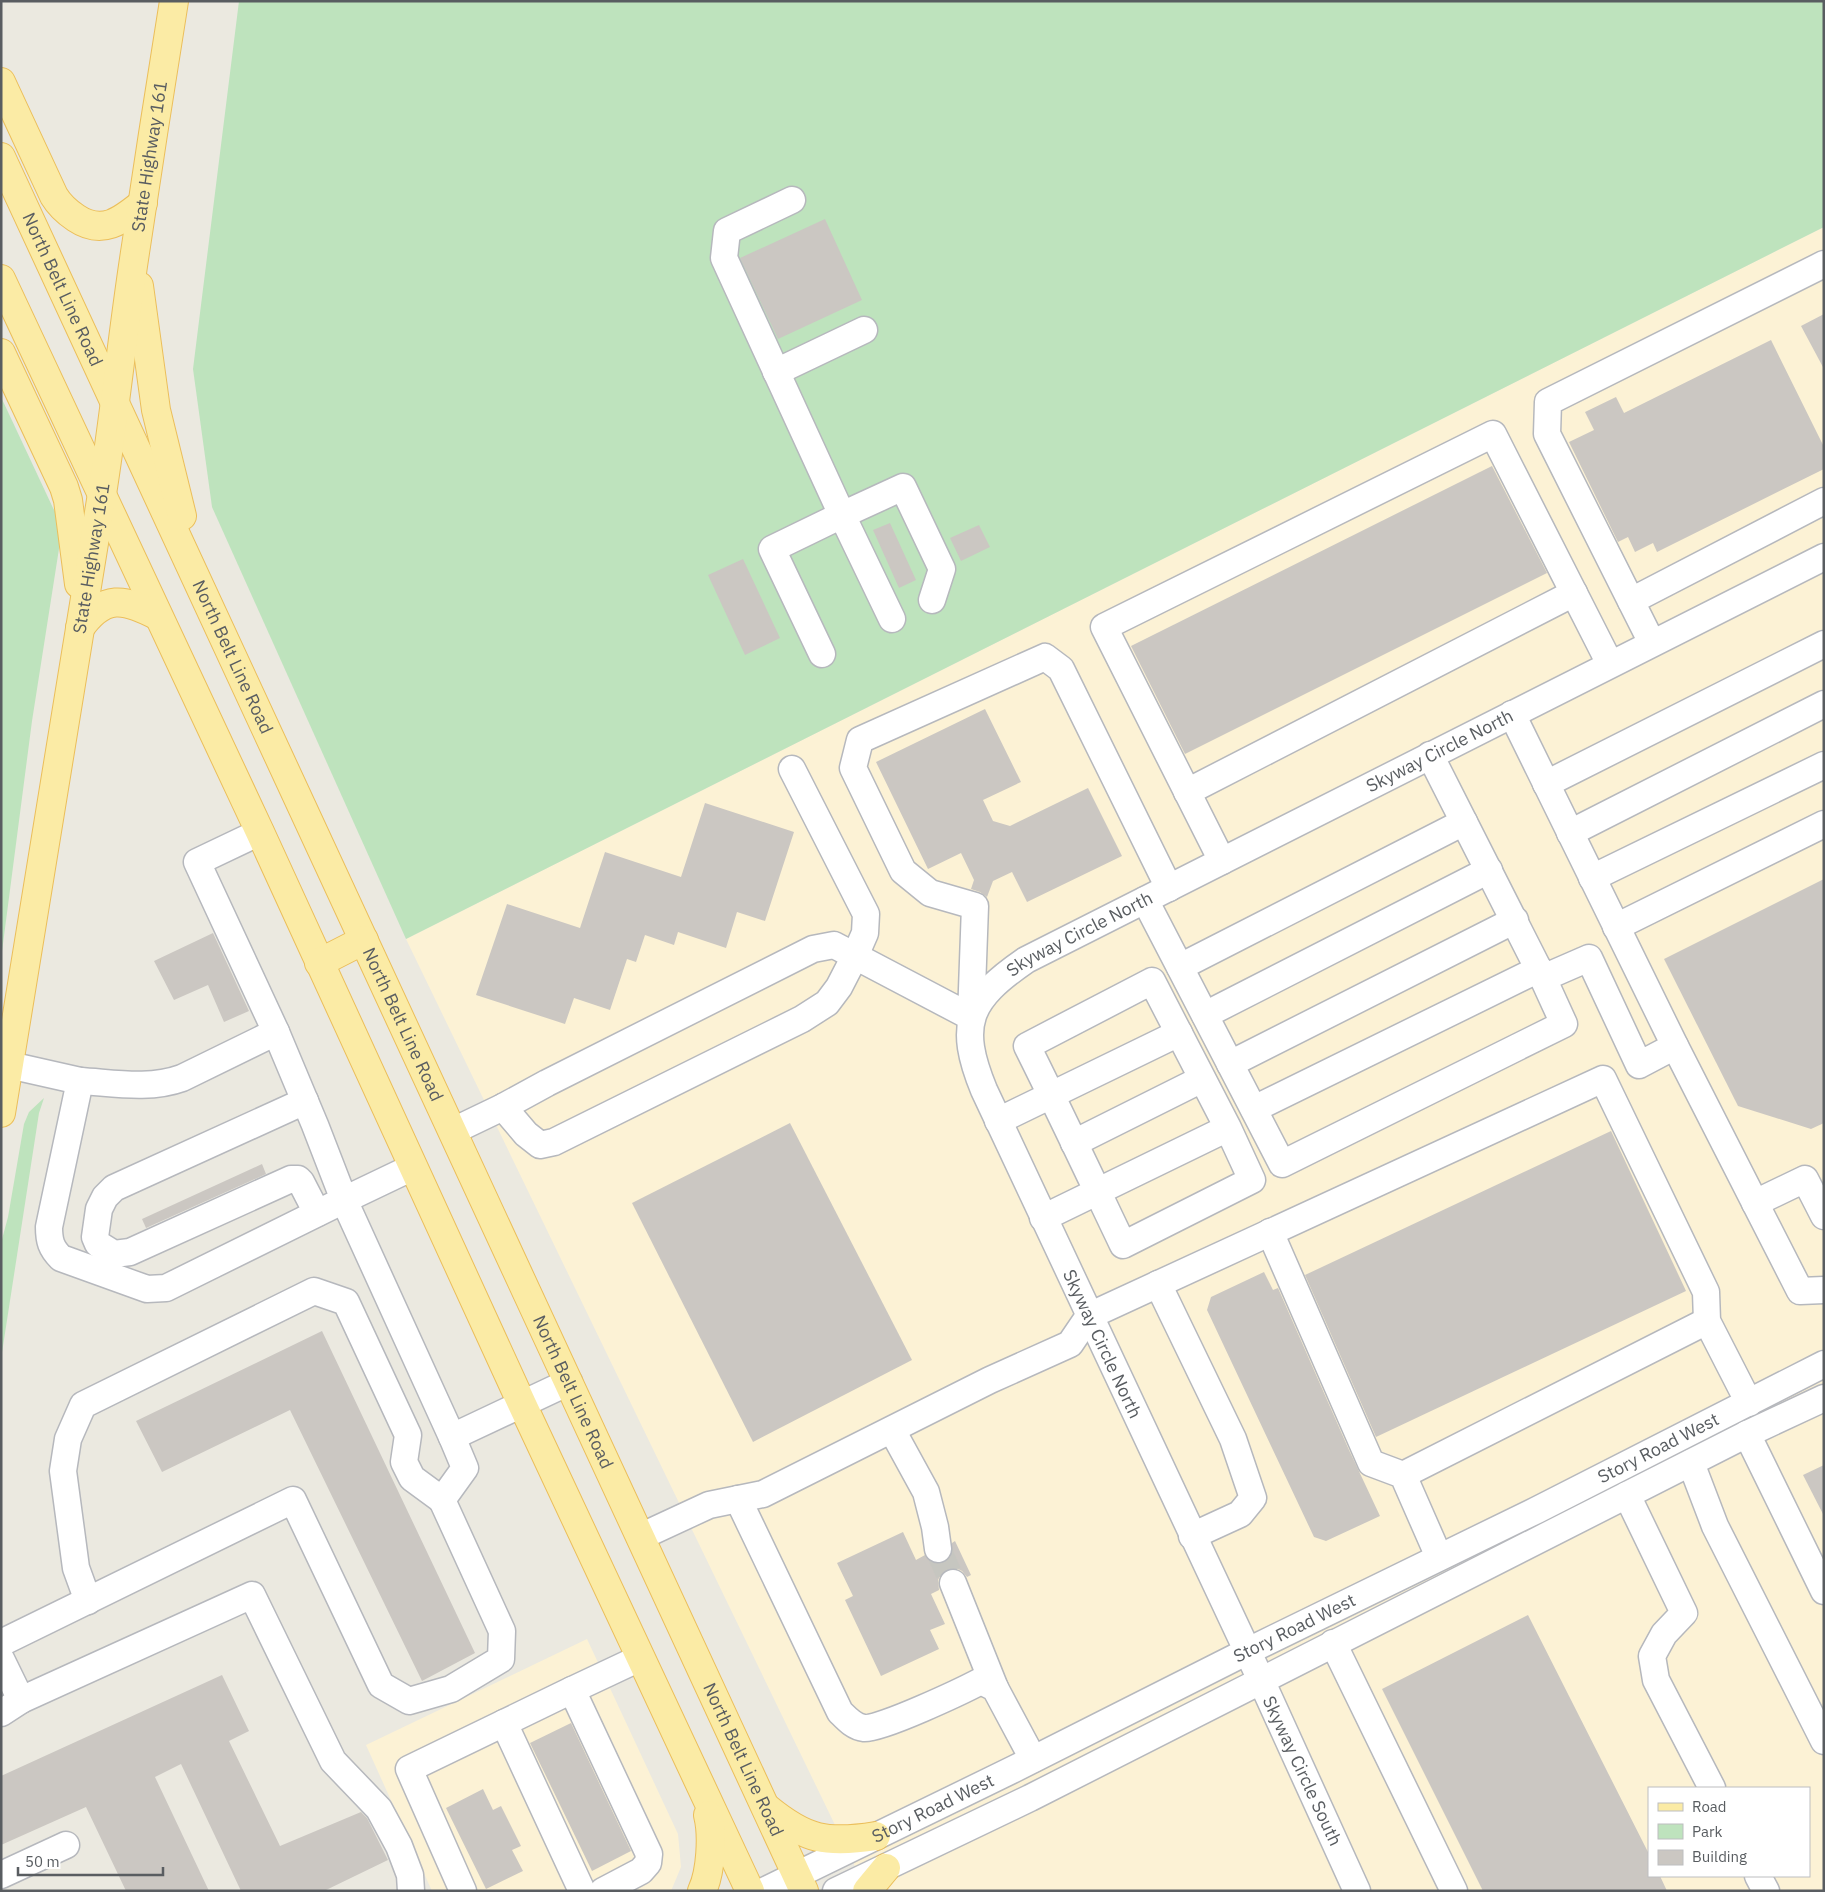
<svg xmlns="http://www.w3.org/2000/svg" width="1825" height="1892" viewBox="0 0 1825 1892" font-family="'IBM Plex Sans',sans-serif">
	<rect width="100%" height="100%" fill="#ebe9e0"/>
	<g fill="#fcf2d5" fill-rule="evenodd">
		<path d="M1824 227V1891H867L406 939ZM1649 1788H1809V1876H1649Z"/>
		<polygon points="587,1639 678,1834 681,1867 671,1891 432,1891 366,1745"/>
	</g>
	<g fill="#bee3bd">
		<polygon points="239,1 1824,1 1824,227 406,939 212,507 193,369"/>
		<polygon points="1,397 53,508 61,522 61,536 32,721 1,959"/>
		<polygon points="44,1098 39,1113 1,1359 1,1243 8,1217 24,1124 29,1112"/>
	</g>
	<g fill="#cbc7c2">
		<polygon points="825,219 862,300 778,339 740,258"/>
		<polygon points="1824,314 1824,369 1801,326"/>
		<polygon points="1771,340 1824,447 1824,469 1657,552 1653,543 1635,552 1628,537 1618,542 1569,442 1594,430 1585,412 1616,397 1624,413"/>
		<polygon points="1492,466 1547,573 1185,754 1131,646"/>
		<polygon points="890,523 916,580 899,588 873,530"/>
		<polygon points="979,525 990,547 961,561 950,538"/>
		<polygon points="743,559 780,638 745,655 708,575"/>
		<polygon points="985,709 1021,782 983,800 993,821 1010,826 1088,788 1122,856 1027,902 1012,872 993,881 987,897 980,892 971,889 974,880 961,853 928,869 876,762"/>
		<polygon points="705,803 794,832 765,921 737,912 726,948 678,932 674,945 645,935 636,962 627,959 610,1010 574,998 565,1024 476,995 507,904 580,928 605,852 681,877"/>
		<polygon points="1824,879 1824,1123 1811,1129 1738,1106 1664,959"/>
		<polygon points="213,933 249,1011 224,1022 208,985 174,1000 154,961"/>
		<polygon points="790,1123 912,1360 753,1442 632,1203"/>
		<polygon points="1611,1131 1686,1291 1376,1437 1305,1275"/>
		<polygon points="262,1164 266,1174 146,1228 142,1219"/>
		<polygon points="1264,1272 1273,1290 1278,1288 1349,1450 1380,1516 1326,1541 1314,1537 1207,1310 1211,1297"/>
		<polygon points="322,1331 475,1653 422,1681 290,1410 162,1472 136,1421"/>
		<polygon points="1824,1465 1824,1516 1803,1475"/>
		<polygon points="903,1532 916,1560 925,1555 933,1563 940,1564 948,1561 952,1554 952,1543 955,1541 971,1575 967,1577 962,1571 956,1568 947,1569 941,1574 938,1580 939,1590 931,1594 945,1624 930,1630 939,1649 881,1676 845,1600 853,1596 837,1563"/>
		<polygon points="1528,1615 1649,1854 1649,1876 1660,1876 1667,1891 1483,1891 1382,1689"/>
		<polygon points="222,1675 249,1731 229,1741 280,1846 361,1812 367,1818 388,1860 324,1891 241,1891 181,1764 155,1777 209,1891 126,1891 86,1807 1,1845 1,1776"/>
		<polygon points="571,1723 631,1851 592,1871 530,1743"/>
		<polygon points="483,1789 493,1810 501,1806 521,1846 512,1850 523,1871 486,1889 446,1808"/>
	</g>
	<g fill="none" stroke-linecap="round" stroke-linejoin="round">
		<polyline stroke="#c6c6c0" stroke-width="26" stroke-dasharray="26 13" stroke-linecap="butt" points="938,1549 953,1583"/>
		<g stroke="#b6b8bd" stroke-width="29">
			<g id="minor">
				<polyline points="792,200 727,231 724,258 842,515 903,487 942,569 932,600"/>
				<polyline points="776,372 864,330"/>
				<polyline points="1631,601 1824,501"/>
				<polyline points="1652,643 1547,434 1548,402 1824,264"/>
				<polyline points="822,654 772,549 842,515 892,619"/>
				<polyline points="1512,714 1675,1046 1800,1291 1824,1290"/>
				<polyline points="1430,755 1543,978"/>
				<polyline points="1546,784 1824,644"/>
				<polyline points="1187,792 1574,593"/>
				<polyline points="1570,833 1824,704"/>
				<polyline points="1222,861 1104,627 1493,434 1610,664"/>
				<polyline points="1592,878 1824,765"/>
				<polyline points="1145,900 1282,1164 1564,1024 1543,978 1589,958 1639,1065 1675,1046"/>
				<polyline points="1616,927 1824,824"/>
				<polyline points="1180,967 1464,822"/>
				<polyline points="1205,1015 1489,870"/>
				<polyline points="1230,1064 1515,920"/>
				<path d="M9 1065 80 1081 49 1227C49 1241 51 1248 61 1258L147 1289 166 1288 344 1200 315 1125 276 1032 197 862 260 832"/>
				<path d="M80 1081C114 1083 149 1090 182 1078L276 1032"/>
				<polyline points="305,1101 114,1188 105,1197 99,1209 95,1237 98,1244 114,1254 130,1252 291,1179 298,1179 301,1182 317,1213"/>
				<polyline points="503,1107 526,1134 540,1145 554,1142 802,1019 827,1003 839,987 855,956 971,1017 975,906 930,893 903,871 853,768 860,740 1045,657 1061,669 1169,888"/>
				<polyline points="1254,1109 1539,969"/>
				<polyline points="998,1121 1179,1033"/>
				<polyline points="453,1131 503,1107 547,1083 813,949 834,945 855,956 865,933 866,914 792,769"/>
				<polyline points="1074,1143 1202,1079"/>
				<polyline points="413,1167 344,1200 452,1437 569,1382"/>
				<polyline points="1755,1203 1805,1179 1824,1216"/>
				<path d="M1043 1218 1228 1128 1152 981 1027 1046C1060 1112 1091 1178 1123 1245L1252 1180 1228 1128"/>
				<polyline points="1270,1232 1371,1463 1403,1475 1439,1557"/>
				<polyline points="1158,1284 1233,1439 1253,1498 1240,1514 1192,1536"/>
				<polyline points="892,1430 926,1492 935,1527 938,1549"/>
				<polyline points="1747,1434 1824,1591"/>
				<polyline points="1691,1463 1715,1526 1824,1741"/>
				<polyline points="1403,1475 1707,1321"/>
				<polyline points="1627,1495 1684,1613 1664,1634 1652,1656 1656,1680 1712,1788"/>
				<path d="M738 1499 840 1712C847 1719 854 1727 864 1728 880 1730 964 1690 981 1681L995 1688 1033 1759"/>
				<polyline points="640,1537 709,1505 763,1494 990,1380 1070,1344 1089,1316 1603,1079 1706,1292 1707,1321 1749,1403"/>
				<polyline points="953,1583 995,1688"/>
				<polyline points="88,1601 76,1568 63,1471 68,1439 83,1405 314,1291 346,1302 408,1435 404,1462 412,1478 442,1500"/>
				<polyline points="1,1643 293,1500 381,1685 409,1701 451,1689 501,1659 502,1631 442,1500 465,1468 452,1437"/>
				<polyline points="1333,1643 1454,1891"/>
				<polyline points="1,1659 21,1700 252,1595 333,1761 379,1809 399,1846 410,1875 411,1891"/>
				<polyline points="572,1690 504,1723 582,1891"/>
				<polyline points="1,1713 21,1700"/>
				<polyline points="1,1875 66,1845"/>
				<polyline points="1758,1876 1766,1891"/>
				<polyline points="463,1891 409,1769 504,1723"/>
				<polyline points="603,1891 641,1871 648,1863 649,1854 572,1690 640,1658"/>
				<path id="s1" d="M764 1891 1014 1769 1246 1652 1537 1510 1824 1364"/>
				<polyline points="836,1891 1030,1798 1747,1434 1824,1398"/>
				<path id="s2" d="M1357 1891 1261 1680 984 1090C957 1024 968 1000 1026 960L1824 557"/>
			</g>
		</g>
		<g stroke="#ebbe5a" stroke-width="30">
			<g id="major">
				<path d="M1 82 54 196C60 206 67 212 76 218 103 236 122 220 143 203"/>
				<path id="s3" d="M1 157 804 1891"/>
				<polyline points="1,279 260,832 522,1404 750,1891"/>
				<polyline points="139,286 156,410 182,516"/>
				<polyline points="1,353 64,487 68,500 79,584"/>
				<path d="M80 628C104 594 124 598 158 616"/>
				<polyline points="319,963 364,940"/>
				<path id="s4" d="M1 1113 102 494C115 412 123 329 136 246 148 164 161 83 174 1"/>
				<path d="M767 1808C806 1840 827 1844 876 1836"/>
				<path d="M702 1891C711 1872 713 1835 708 1815"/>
				<polyline points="867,1891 886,1868"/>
			</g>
		</g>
		<use href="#minor" stroke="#fff" stroke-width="26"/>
		<use href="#major" stroke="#fbeba5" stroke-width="28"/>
	</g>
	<g text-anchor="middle" stroke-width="4.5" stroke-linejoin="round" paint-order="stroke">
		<g font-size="18" fill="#595d61" stroke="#fff">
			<text dy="6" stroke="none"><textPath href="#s4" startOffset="968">State Highway 161</textPath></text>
			<text dy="6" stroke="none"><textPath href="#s3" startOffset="146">North Belt Line Road</textPath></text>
			<text dy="6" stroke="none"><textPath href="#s4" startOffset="562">State Highway 161</textPath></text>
			<text dy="6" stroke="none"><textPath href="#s3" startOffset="551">North Belt Line Road</textPath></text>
			<text dy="6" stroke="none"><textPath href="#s2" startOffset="1502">Skyway Circle North</textPath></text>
			<text dy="6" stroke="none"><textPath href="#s2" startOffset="1098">Skyway Circle North</textPath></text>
			<text dy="6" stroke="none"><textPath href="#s3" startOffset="956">North Belt Line Road</textPath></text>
			<text transform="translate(1102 1344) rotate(65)" y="6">Skyway Circle North</text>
			<text dy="6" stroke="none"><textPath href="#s3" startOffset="1361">North Belt Line Road</textPath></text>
			<text dy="6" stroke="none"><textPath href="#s1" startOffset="998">Story Road West</textPath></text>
			<text dy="6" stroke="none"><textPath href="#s1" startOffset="592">Story Road West</textPath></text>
			<text dy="6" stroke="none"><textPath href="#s3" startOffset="1766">North Belt Line Road</textPath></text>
			<text transform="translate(1302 1771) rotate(65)" y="6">Skyway Circle South</text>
			<text dy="6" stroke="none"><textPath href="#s1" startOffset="188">Story Road West</textPath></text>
		</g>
	</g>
	<rect width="1825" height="1892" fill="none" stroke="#595d61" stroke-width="5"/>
	<rect x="1648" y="1787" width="162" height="90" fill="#ffffff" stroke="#bdbec0"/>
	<rect x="1658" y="1803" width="25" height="8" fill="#fbeba5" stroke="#bdbec0"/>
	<text x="1692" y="1812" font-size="15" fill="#595d61">Road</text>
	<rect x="1658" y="1824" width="25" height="15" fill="#bee3bd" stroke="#bdbec0"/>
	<text x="1692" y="1837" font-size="15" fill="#595d61">Park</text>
	<rect x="1658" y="1850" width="25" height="15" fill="#cbc7c2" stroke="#bdbec0"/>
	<text x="1692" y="1862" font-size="15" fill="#595d61">Building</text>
	<path d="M18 1867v8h145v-8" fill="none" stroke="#595d61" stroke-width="2.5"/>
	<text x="25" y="1867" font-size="15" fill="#595d61" stroke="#ffffff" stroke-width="4" paint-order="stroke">50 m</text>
</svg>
